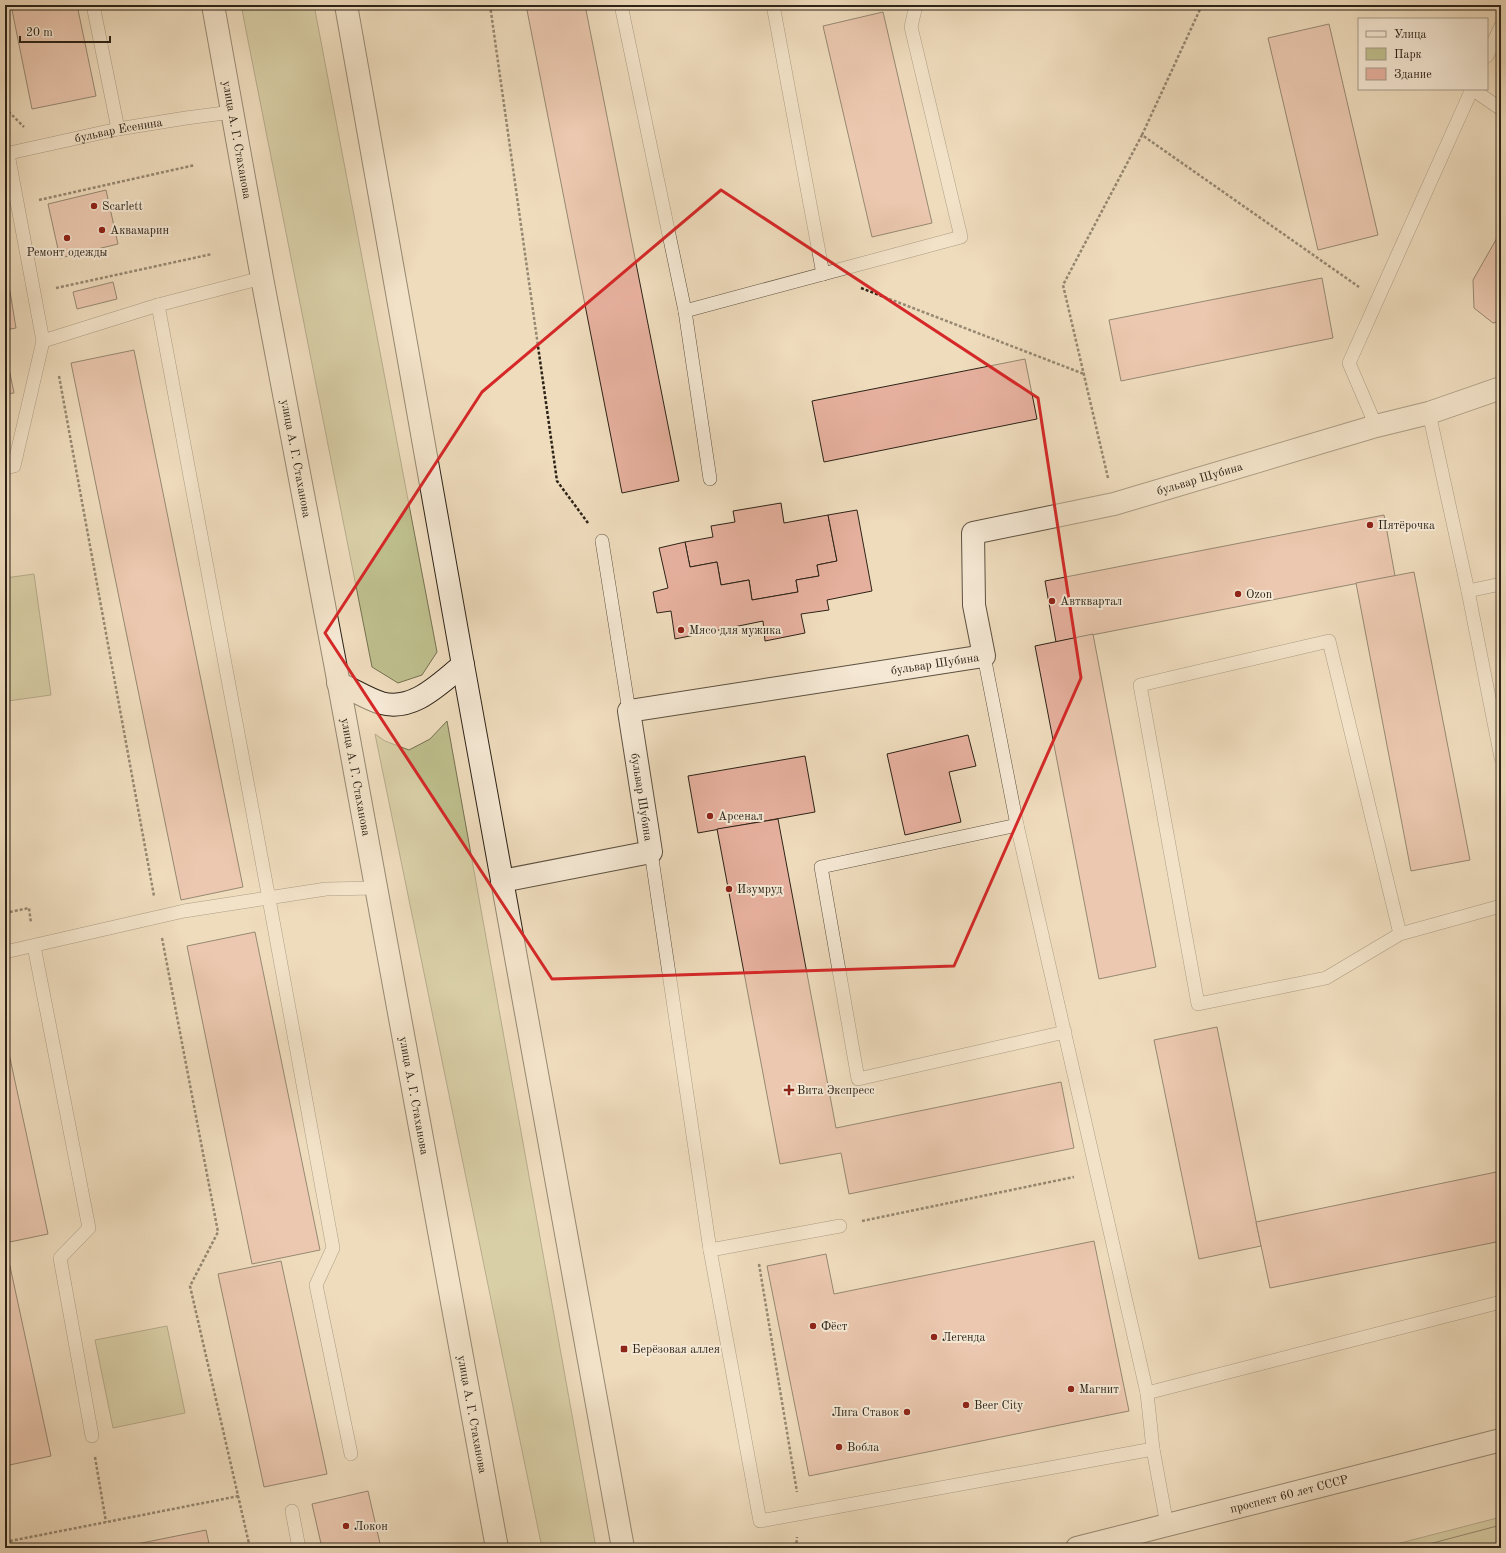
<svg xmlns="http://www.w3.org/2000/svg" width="1506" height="1553" viewBox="0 0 1506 1553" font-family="'Old Standard TT',serif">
	<rect width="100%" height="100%" fill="#efdcbd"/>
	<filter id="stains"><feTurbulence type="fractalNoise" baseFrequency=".005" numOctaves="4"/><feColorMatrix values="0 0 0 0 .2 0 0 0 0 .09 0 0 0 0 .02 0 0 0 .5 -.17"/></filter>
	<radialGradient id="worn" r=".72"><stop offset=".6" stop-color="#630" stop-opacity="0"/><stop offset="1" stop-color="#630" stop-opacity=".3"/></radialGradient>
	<g fill="#bebf8d" stroke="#757152">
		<polygon points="241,5 314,5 437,652 422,675 398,683 372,667"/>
		<polygon points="34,574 51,695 8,701 5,680 5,578"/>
		<polygon points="447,721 596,1548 542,1548 375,734 385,741 409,750 430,739"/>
		<polygon points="167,1326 185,1413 113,1428 95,1340"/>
		<polygon points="1501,1517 1501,1548 1381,1548"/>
	</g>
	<g fill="#e6b09e" stroke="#2c2317">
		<polygon points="11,5 77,5 96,96 32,109"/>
		<polygon points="526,5 585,5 679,481 622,493"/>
		<polygon points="883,12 932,223 872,237 823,26"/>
		<polygon points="1329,24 1378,235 1318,250 1268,38"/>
		<polygon points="106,190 118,244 60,258 48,204"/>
		<polygon points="1501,231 1501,321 1493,323 1474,308 1473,280"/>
		<polygon points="5,261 16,328 5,330"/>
		<polygon points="1322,278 1333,338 1121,381 1109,320"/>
		<polygon points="113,282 117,299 77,309 73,292"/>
		<polygon points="5,349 14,393 5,394"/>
		<polygon points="134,350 243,887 181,900 71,363"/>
		<polygon points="1025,359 1037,419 824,462 812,401"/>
		<polygon points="781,503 784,523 828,515 837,561 817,565 819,576 796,580 798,592 752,600 749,580 721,585 717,562 690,567 685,542 713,537 711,526 735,522 733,511"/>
		<polygon points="857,510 872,591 827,600 829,610 801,614 805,633 765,641 763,621 675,639 671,611 657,613 653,592 668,588 659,548 685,542 690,567 717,562 721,585 749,580 752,600 798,592 796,580 819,576 817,565 837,561 828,515"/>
		<polygon points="1384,515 1395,576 1056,642 1045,581"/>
		<polygon points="1414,572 1470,860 1411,871 1356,583"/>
		<polygon points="1093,634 1156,967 1099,979 1035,646"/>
		<polygon points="968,735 976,766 949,772 961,822 905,835 887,754"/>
		<polygon points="805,756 815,812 698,833 688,776"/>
		<polygon points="778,819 836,1128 1061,1082 1074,1148 849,1194 841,1153 780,1164 717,829"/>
		<polygon points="255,932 320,1250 252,1264 187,946"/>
		<polygon points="1217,1027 1261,1246 1199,1259 1154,1040"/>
		<polygon points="5,1035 48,1234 5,1243 51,1456 5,1466"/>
		<polygon points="1501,1171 1501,1241 1270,1288 1256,1222"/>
		<polygon points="1094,1241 1129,1411 809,1476 767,1266 826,1254 834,1294"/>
		<polygon points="281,1261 327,1474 264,1487 218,1274"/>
		<polygon points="368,1491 381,1548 322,1548 312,1504"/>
		<polygon points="206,1530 210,1548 117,1548"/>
	</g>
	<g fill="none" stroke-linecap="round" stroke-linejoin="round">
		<g stroke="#5d5140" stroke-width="14">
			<g id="service">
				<polyline points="93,5 118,129"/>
				<polyline points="621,5 685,311 710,479"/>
				<polyline points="773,5 823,274"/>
				<polyline points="1487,56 1501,26"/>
				<polyline points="1472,89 1501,109"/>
				<path id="s1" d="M5 154 118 129 186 118 232 112"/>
				<polyline points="8,154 43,341"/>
				<polyline points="158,305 269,899 333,1248 316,1285 351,1454"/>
				<polyline points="685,311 961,237 911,27 916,5"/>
				<polyline points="1429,413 1468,591 1501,758"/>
				<polyline points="1376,426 1349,363 1472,89"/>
				<polyline points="5,468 14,466 43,341 158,305 262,278"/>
				<polyline points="602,541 629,711"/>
				<polyline points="1468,591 1501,584"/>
				<polyline points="984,656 1017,825 1147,1393 1153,1449 1167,1525"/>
				<polyline points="1017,825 821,867 858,1079 1065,1032"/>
				<polyline points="651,852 710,1250"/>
				<polyline points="1400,934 1326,978 1198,1004 1140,685 1329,641 1400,934 1501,906"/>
				<polyline points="34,946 89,1228 60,1258 92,1436"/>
				<polyline points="5,952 184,911 326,889 376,888"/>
				<polyline points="840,1226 710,1250 760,1521 1153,1449"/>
				<polyline points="1147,1393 1501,1302"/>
				<polyline points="292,1511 299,1548"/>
			</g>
		</g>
		<g stroke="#5d5140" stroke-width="24">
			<g id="minor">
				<path id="s2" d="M502 881 651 852 629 711 984 656 974 605 973 533 1114 504 1376 426 1429 413 1501 388"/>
			</g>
		</g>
		<g stroke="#2c2317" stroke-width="24">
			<g id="secondary">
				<path id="s3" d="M213 5 262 278 335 663 497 1548"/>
				<polyline points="346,5 463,665 623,1548"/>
				<path d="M338 683C352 689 368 699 381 703 414 712 440 683 463 665"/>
				<path id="s4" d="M1077 1548 1501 1440"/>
			</g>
		</g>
		<g stroke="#2c2317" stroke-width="2.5" stroke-dasharray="3 2" stroke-linecap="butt">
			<polyline points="490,5 557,481 588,523"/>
			<polyline points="5,108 24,127"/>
			<polyline points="1142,135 1202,5"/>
			<polyline points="39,200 195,165"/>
			<polyline points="56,288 212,254"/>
			<polyline points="861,288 1084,374"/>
			<polyline points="59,376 154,896"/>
			<polyline points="1108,478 1063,285 1142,135 1359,287"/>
			<polyline points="5,913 29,908 31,923"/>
			<polyline points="162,938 218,1232 190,1286 250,1548"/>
			<polyline points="862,1221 1074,1177"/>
			<polyline points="759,1264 797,1492"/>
			<polyline points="95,1457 106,1522"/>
			<polyline points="5,1542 239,1496"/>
			<polyline points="796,1548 797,1537"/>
		</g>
		<use href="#service" stroke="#f5e8d4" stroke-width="13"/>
		<use href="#minor" stroke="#f5e8d4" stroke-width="22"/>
		<use href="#secondary" stroke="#f5e8d4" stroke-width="22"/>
		<g stroke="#2c2317" stroke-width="1">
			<polyline points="1414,1548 1501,1525"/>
			<polyline points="1488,1548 1501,1545"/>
		</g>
	</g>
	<path d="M0 0H1506V1553H0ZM721 190 1038 398 1081 678 954 966 552 979 325 633 482 392Z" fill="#efdcbd" fill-opacity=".55" fill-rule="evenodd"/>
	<path fill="none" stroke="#d62828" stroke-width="3" stroke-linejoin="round" d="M721 190 1038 398 1081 678 954 966 552 979 325 633 482 392Z"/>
	<g fill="#8f2418" stroke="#f5e8d4" stroke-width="1.5">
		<circle cx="94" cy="206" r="4"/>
		<circle cx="102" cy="230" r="4"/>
		<circle cx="67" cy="238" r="4"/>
		<circle cx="1370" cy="525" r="4"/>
		<circle cx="1238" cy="594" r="4"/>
		<circle cx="1052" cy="601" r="4"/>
		<circle cx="681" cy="630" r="4"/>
		<circle cx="710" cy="816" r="4"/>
		<circle cx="729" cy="889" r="4"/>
		<path d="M787 1084h4v4h4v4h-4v4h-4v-4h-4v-4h4z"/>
		<circle cx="813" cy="1326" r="4"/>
		<circle cx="934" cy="1337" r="4"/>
		<rect x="620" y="1345" width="8" height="8" rx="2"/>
		<circle cx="1071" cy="1389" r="4"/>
		<circle cx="966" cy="1405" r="4"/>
		<circle cx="907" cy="1412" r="4"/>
		<circle cx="839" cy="1447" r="4"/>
		<circle cx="346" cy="1526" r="4"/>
	</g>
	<g text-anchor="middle" stroke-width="4" stroke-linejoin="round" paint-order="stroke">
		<g font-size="12" fill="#2c2317" stroke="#f5e8d4">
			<text dy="4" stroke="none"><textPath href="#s1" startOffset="116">бульвар Есенина</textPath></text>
			<text dy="4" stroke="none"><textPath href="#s3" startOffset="137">улица А. Г. Стаханова</textPath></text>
			<text dy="4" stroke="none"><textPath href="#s3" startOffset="461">улица А. Г. Стаханова</textPath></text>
			<text dy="4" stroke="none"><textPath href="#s2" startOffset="1011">бульвар Шубина</textPath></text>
			<text dy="4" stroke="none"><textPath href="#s2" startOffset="604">бульвар Шубина</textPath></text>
			<text dy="4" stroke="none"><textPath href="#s3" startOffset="785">улица А. Г. Стаханова</textPath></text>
			<text transform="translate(642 797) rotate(81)" y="4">бульвар Шубина</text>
			<text dy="4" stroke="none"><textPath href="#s3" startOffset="1109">улица А. Г. Стаханова</textPath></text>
			<text dy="4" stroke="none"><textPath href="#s3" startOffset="1433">улица А. Г. Стаханова</textPath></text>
			<text dy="4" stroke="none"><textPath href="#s4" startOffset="219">проспект 60 лет СССР</textPath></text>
		</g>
		<g font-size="12" fill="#2c2317" stroke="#f5e8d4" text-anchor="start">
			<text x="102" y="210">Scarlett</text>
			<text x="110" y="234">Аквамарин</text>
			<text x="67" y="256" text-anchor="middle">Ремонт одежды</text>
			<text x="1378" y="529">Пятёрочка</text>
			<text x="1246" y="598">Ozon</text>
			<text x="1060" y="605">Автквартал</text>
			<text x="689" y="634">Мясо для мужика</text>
			<text x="718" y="820">Арсенал</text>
			<text x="737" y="893">Изумруд</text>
			<text x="797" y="1094">Вита Экспресс</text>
			<text x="821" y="1330">Фёст</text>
			<text x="942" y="1341">Легенда</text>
			<text x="632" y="1353">Берёзовая аллея</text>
			<text x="1079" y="1393">Магнит</text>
			<text x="974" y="1409">Beer City</text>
			<text x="899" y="1416" text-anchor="end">Лига Ставок</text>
			<text x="847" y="1451">Вобла</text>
			<text x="354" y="1530">Локон</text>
		</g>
	</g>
	<rect width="1506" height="1553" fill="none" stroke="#efdcbd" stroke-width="20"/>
	<rect x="6" y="6" width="1494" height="1541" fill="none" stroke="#2c2317" stroke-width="2"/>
	<rect x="10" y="10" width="1486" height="1533" fill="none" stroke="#2c2317"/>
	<rect x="1358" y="18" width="130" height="72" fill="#f5e8d4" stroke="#a59988"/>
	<rect x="1366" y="31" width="20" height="6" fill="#f5e8d4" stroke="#a59988"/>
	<text x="1394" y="38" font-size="12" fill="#2c2317">Улица</text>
	<rect x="1366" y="48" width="20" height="12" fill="#bebf8d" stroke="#a59988"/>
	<text x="1394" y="58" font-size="12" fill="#2c2317">Парк</text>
	<rect x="1366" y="68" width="20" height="12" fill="#e6b09e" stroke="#a59988"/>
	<text x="1394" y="78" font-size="12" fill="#2c2317">Здание</text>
	<path d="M20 36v6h90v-6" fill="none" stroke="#2c2317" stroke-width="2"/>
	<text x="26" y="36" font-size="12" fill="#2c2317" stroke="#f5e8d4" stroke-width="3" paint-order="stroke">20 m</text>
	<rect width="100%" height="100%" filter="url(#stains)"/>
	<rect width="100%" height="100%" fill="url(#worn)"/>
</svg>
